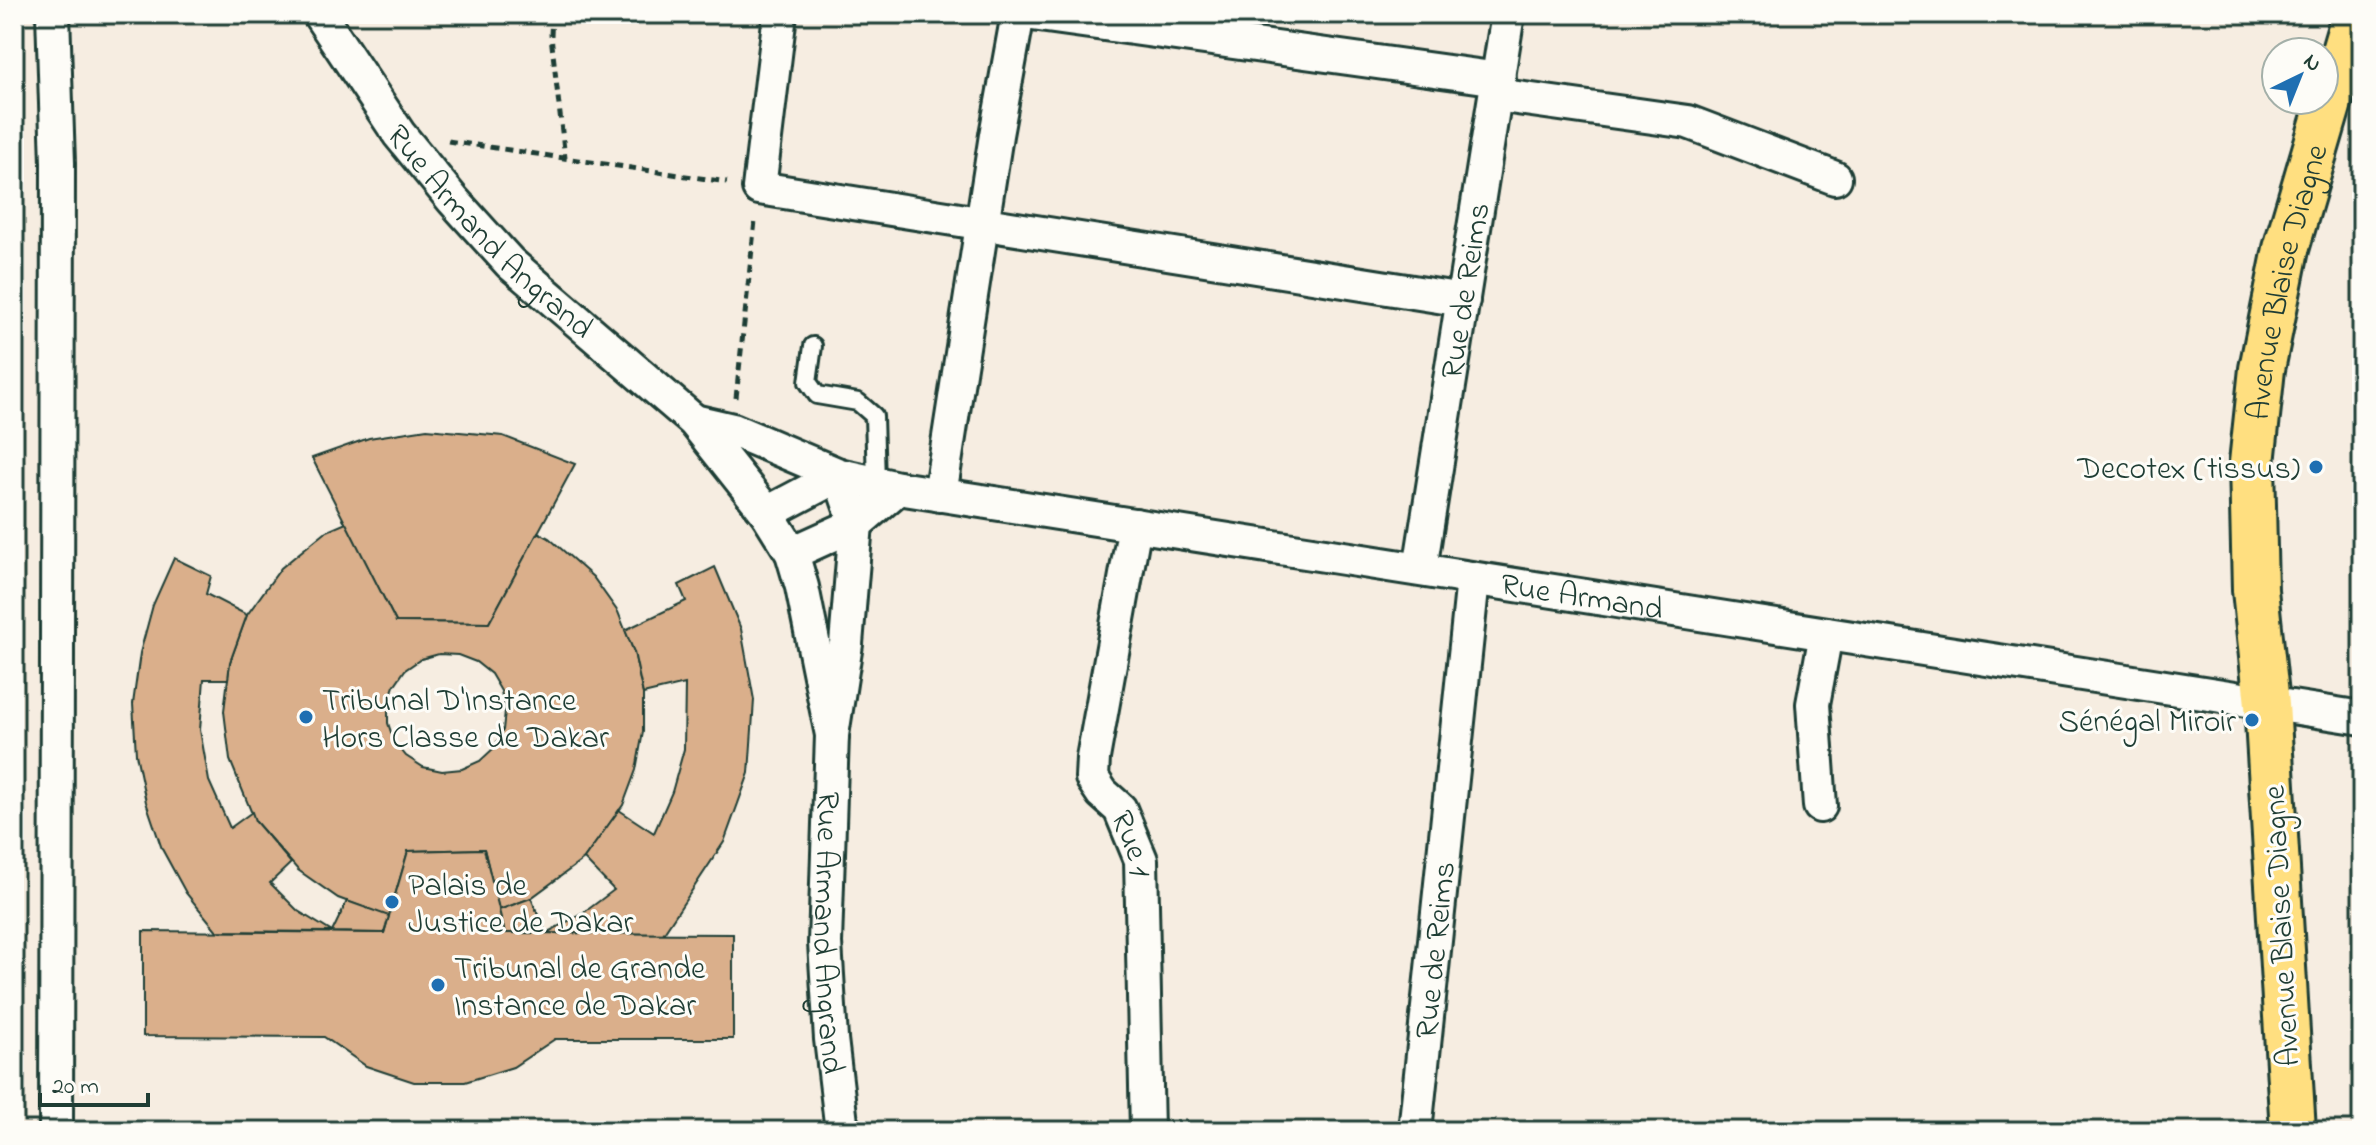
<svg xmlns="http://www.w3.org/2000/svg" width="2376" height="1145" viewBox="0 0 2376 1145" font-family="'Indie Flower',sans-serif">
	<rect width="100%" height="100%" fill="#f6ede1"/>
	<filter id="ink" filterUnits="userSpaceOnUse"><feTurbulence type="fractalNoise" baseFrequency=".0125" numOctaves="2"/><feDisplacementMap in="SourceGraphic" scale="16" xChannelSelector="R" yChannelSelector="G"/><feConvolveMatrix kernelMatrix="1 2 1 2 8 2 1 2 1" color-interpolation-filters="sRGB"/></filter>
	<g filter="url(#ink)">
		<g fill="#daaf8b" stroke="#1f3d34" stroke-width="2" fill-rule="evenodd">
			<polygon points="427,429 503,436 575,464 489,623 396,622 312,458 369,438"/>
			<path d="M346 523 396 622 489 623 538 532 549 538 593 577 618 612 634 652 643 694V732L636 770 623 805 584 859 531 898 499 910 484 849 408 851 389 916 384 915 338 898 298 870 255 821 230 760 224 711 230 662 247 615 281 568 325 532ZM439 654 458 655 476 662 491 674 501 691 505 711 503 730 494 748 480 761 462 769 442 771 423 767 406 756 394 741 388 723V704L394 686 405 670 421 659Z"/>
			<polygon points="174,558 211,576 206,594 247,615 230,662 228,679 204,679 200,730 209,781 230,828 252,812 255,821 291,863 270,883 298,911 332,932 217,931 186,893 162,849 146,802 136,754 133,704 140,653 153,605"/>
			<polygon points="715,567 741,629 754,700 749,773 724,842 663,934 546,933 582,914 614,890 584,859 619,810 654,833 672,792 684,749 685,684 643,694 634,652 625,630 686,601 679,585"/>
			<polygon points="484,849 505,933 733,934 733,1039 555,1039 513,1067 465,1082 414,1082 366,1066 324,1037 143,1036 143,931 384,933 408,851"/>
			<polygon points="531,898 546,933 505,933 499,910"/>
			<polygon points="347,901 389,916 384,933 332,932"/>
		</g>
		<g fill="none" stroke-linecap="round" stroke-linejoin="round">
			<g stroke="#1f3d34" stroke-width="22">
				<polyline id="service" points="813,346 808,382 817,395 858,402 874,416 876,482"/>
			</g>
			<g stroke="#1f3d34" stroke-width="38">
				<g id="minor">
					<polyline points="53,14 58,163 56,1131"/>
					<path id="s1" d="M319 14 399 134 453 200 510 263 694 421 767 513 792 553 802 587 832 735"/>
					<polyline points="780,14 759,188 1463,300"/>
					<polyline points="1032,14 1499,79"/>
					<polyline points="1496,95 1688,122 1835,178"/>
					<path id="s2" d="M694 421 733 430 839 475 898 488 2362 718"/>
					<path id="s3" d="M839 475 856 524 846 644 832 735 825 943 831 1039 842 1131"/>
					<polyline points="940,495 996,135 1018,14"/>
					<polyline points="767,513 839,475"/>
					<path id="s4" d="M1135 525 1093 758 1092 778 1102 793 1120 809 1141 860 1147 1131"/>
					<polyline points="792,553 856,524 898,488"/>
					<path id="s5" d="M1420 569 1508 14"/>
					<polyline points="1820,806 1813,704 1826,634"/>
					<path id="s6" d="M1415 1131 1473 579"/>
				</g>
			</g>
			<g stroke="#1f3d34" stroke-width="50">
				<g id="primary">
					<path id="s7" d="M2293 1131 2267 704 2255 590 2252 463 2262 369 2286 249 2355 14"/>
				</g>
			</g>
			<g stroke="#1f3d34" stroke-width="5" stroke-dasharray="8 6" stroke-linecap="butt">
				<polyline points="552,14 551,36 565,158"/>
				<polyline points="448,141 727,182"/>
				<polyline points="736,398 755,221"/>
			</g>
			<use href="#service" stroke="#fdfcf7" stroke-width="16"/>
			<use href="#minor" stroke="#fdfcf7" stroke-width="32"/>
			<use href="#primary" stroke="#ffdf80" stroke-width="44"/>
		</g>
	</g>
	<g fill="#1f6fb2" stroke="#fdfcf7" stroke-width="3">
		<circle cx="2316" cy="467" r="8"/>
		<circle cx="306" cy="717" r="8"/>
		<circle cx="2252" cy="720" r="8"/>
		<circle cx="392" cy="902" r="8"/>
		<circle cx="438" cy="985" r="8"/>
	</g>
	<g text-anchor="middle" stroke-width="6" stroke-linejoin="round" paint-order="stroke">
		<g font-size="32" fill="#1f3d34" stroke="#fdfcf7">
			<text dy="11" stroke="none"><textPath href="#s1" startOffset="278">Rue Armand Angrand</textPath></text>
			<text dy="11" stroke="none"><textPath href="#s7" startOffset="854">Avenue Blaise Diagne</textPath></text>
			<text dy="11" stroke="none"><textPath href="#s5" startOffset="282">Rue de Reims</textPath></text>
			<text dy="11" stroke="none"><textPath href="#s2" startOffset="908">Rue Armand</textPath></text>
			<text dy="11" stroke="none"><textPath href="#s4" startOffset="336">Rue 1</textPath></text>
			<text transform="translate(2280 926) rotate(-93)" y="11">Avenue Blaise Diagne</text>
			<text dy="11" stroke="none"><textPath href="#s3" startOffset="462">Rue Armand Angrand</textPath></text>
			<text dy="11" stroke="none"><textPath href="#s6" startOffset="182">Rue de Reims</textPath></text>
		</g>
		<g font-size="32" fill="#1f3d34" stroke="#fdfcf7" text-anchor="start">
			<text x="2300" y="478" text-anchor="end">Decotex (tissus)</text>
			<text x="322" y="710">Tribunal D'Instance<tspan x="322" dy="37">Hors Classe de Dakar</tspan></text>
			<text x="2236" y="731" text-anchor="end">Sénégal Miroir</text>
			<text x="408" y="895">Palais de<tspan x="408" dy="37">Justice de Dakar</tspan></text>
			<text x="454" y="978">Tribunal de Grande<tspan x="454" dy="37">Instance de Dakar</tspan></text>
		</g>
	</g>
	<rect width="2376" height="1145" fill="none" stroke="#fdfcf7" stroke-width="48"/>
	<rect x="24" y="24" width="2328" height="1097" fill="none" stroke="#1f3d34" stroke-width="3" filter="url(#ink)"/>
	<g transform="translate(2300 76) rotate(43)"><circle r="38" fill="#fdfcf7" stroke="#a4b0a9" stroke-width="2"/>
	<path d="M0-6L14 30L0 20L-14 30Z" fill="#1f6fb2"/>
	<text y="-12" font-size="22" font-weight="bold" text-anchor="middle" fill="#1f3d34">N</text>
	</g>
	<path d="M40 1093v12h108v-12" fill="none" stroke="#1f3d34" stroke-width="4"/>
	<text x="52" y="1093" font-size="24" fill="#1f3d34" stroke="#fdfcf7" stroke-width="6" paint-order="stroke">20 m</text>
</svg>
